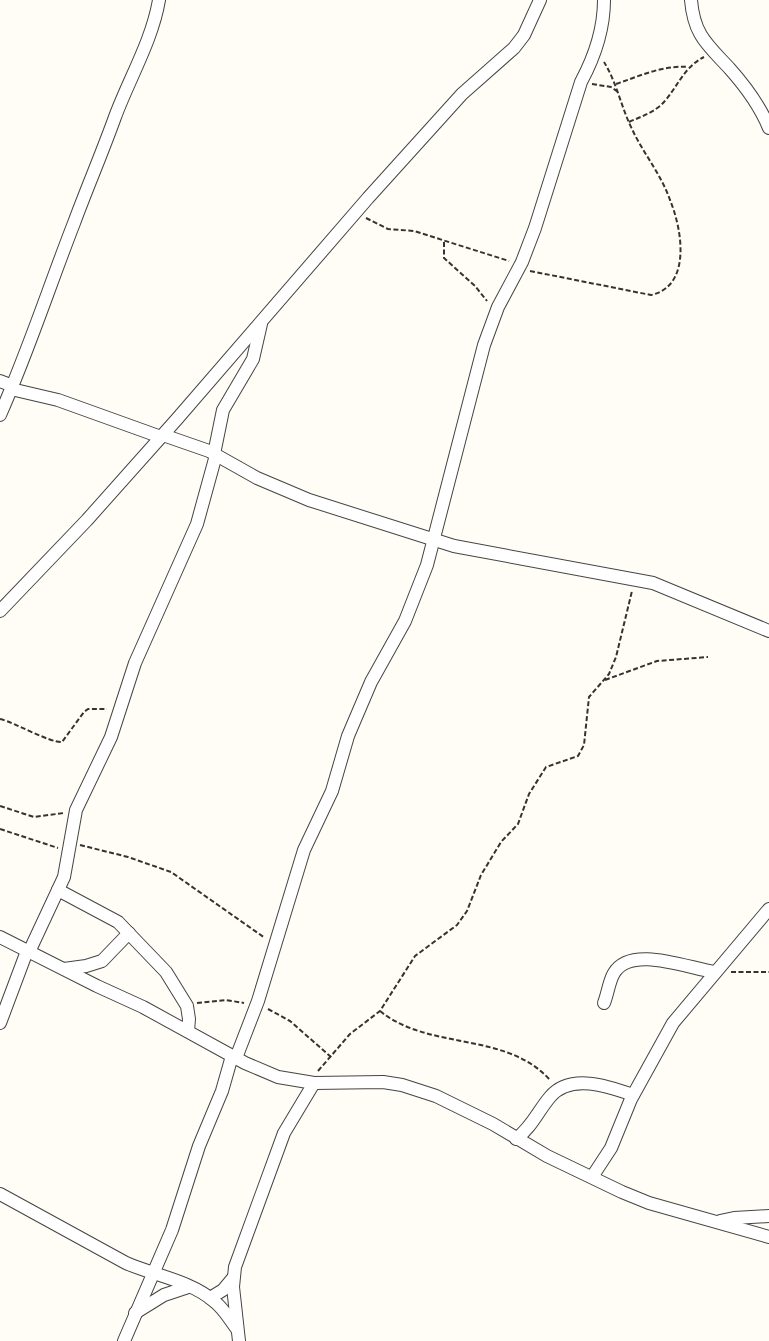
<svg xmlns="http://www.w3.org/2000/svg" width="769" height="1341" viewBox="0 0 769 1341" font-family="'Playfair Display',serif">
	<rect width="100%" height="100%" fill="#fffdf5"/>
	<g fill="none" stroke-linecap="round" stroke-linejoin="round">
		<g stroke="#444" stroke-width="14">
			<g id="minor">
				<path d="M691 0C694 36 708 45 730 69 746 87 760 106 769 128"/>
				<polyline points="0,381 13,386"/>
				<polyline points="11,389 58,400 161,437"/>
				<path d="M0 415C28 352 49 287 74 223 87 188 102 153 115 117 129 79 152 41 159 0"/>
				<polyline points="163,435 209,451 257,478 309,500 454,546 653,583 769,631"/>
				<polyline points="214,454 223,410 253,359 261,324"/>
				<polyline points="0,611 87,520 177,419 368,198 462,94 514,48 524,35 540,0"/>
				<polyline points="58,890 118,922 166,972 187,1006 189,1019 188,1031"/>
				<polyline points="0,937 97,986 143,1007 245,1063 278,1077 314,1083 383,1082 402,1085 436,1096 493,1124 547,1156 622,1192 649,1203 769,1237"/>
				<polyline points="29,952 64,877 76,810 111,737 135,663 197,524 216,455"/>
				<polyline points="64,969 86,966 102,961 129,933"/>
				<path d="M604 1003C608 993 609 981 614 973 631 944 690 969 715 972"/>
				<polyline points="0,1023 27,951"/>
				<path d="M236 1058 258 1001 304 850 332 791 348 736 371 682 405 621 427 565 484 345 498 307 522 262 535 228 581 82C595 56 604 29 604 0"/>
				<path d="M516 1139C532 1127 538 1111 550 1097 570 1073 608 1086 633 1095"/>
				<polyline points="592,1177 611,1148 631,1099 673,1023 769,909"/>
				<path d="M0 1194 126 1263C153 1275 192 1281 215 1302 224 1309 230 1320 237 1329"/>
				<polyline points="720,1221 734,1218 769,1216"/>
				<polyline points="210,1298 223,1290 233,1278"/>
				<polyline points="135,1313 164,1295 188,1287"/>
				<polyline points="124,1341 172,1230 199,1146 222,1091 232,1056"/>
				<polyline points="239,1341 233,1287 235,1267 284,1133 314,1083"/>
			</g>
		</g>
		<g stroke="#333" stroke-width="2" stroke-dasharray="5 2.5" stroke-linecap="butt">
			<polyline points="592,84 611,87 618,92"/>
			<path d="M616 84C640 76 662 65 688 67"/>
			<path d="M629 122C640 117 650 114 660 106 677 90 682 68 704 57"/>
			<polyline points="366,218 388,229 414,231 509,261"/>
			<polyline points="444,242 444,258 475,286 487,301"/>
			<path d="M530 271 651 295C692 286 682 229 670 200 661 174 643 153 632 129 621 107 617 83 604 62"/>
			<polyline points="605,680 657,661 708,657"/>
			<path d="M0 719C16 723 50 743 62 742L84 712 88 709H107"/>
			<polyline points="0,806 34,817 64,813"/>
			<polyline points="0,829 58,848"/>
			<polyline points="80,845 128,857 171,872 265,938"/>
			<polyline points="731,972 769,972"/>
			<polyline points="197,1003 226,1000 244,1003"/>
			<polyline points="268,1009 290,1021 331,1057"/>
			<path d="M380 1011C429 1051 506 1031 550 1080"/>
			<polyline points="318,1071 350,1034 380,1011 415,956 457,925 467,911 481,875 501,842 518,824 529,794 546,767 578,756 584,745 589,697 609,674 616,657 632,591"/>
		</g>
		<use href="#minor" stroke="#fff" stroke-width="12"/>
	</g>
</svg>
